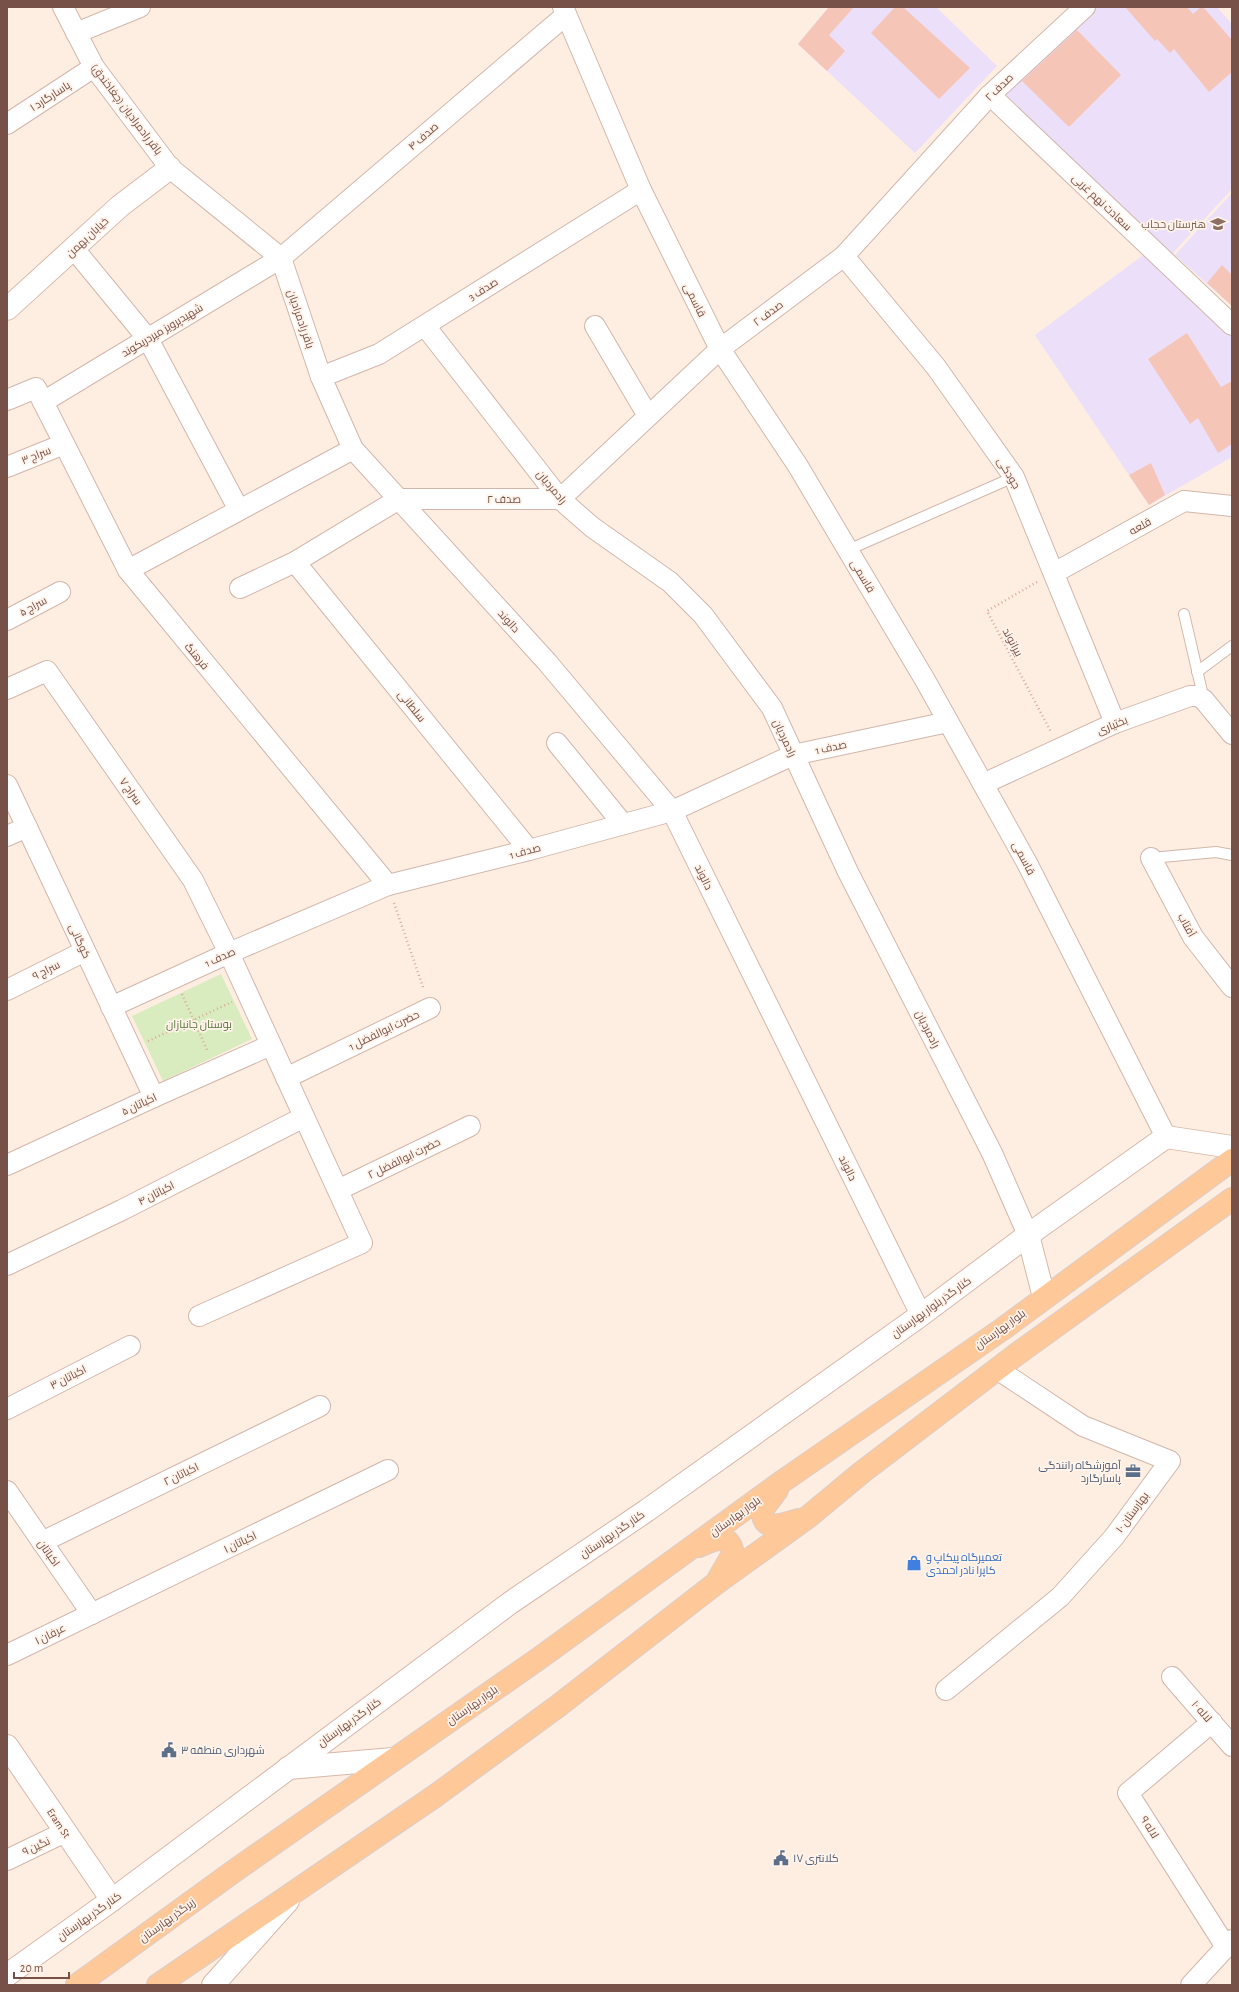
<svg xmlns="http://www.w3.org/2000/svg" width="1239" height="1992" viewBox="0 0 1239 1992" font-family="'Alegreya Sans',Cairo,sans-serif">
	<rect width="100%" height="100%" fill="#feeee2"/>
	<g fill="#ecdffa">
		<polygon points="829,7 936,7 997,66 915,153 798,44"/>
		<polygon points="1098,7 1217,7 1232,24 1232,189 1171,255 1005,94"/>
		<polygon points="1232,193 1232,306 1175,255"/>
		<polygon points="1146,253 1232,334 1232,457 1149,505 1035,335"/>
	</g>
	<polygon fill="#d9ecbf" points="221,974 252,1039 163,1081 132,1016"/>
	<g fill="#f5c6b8">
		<polygon points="829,7 854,7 829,35 845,51 827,71 798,44"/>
		<polygon points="895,7 903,7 970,68 939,99 871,33"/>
		<polygon points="1125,7 1187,7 1193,14 1201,7 1203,7 1232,40 1232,72 1209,92 1174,49 1170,53 1157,39 1155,41"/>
		<polygon points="1077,30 1121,75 1069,127 1022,81"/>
		<polygon points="1222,265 1232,275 1232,306 1207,283"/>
		<polygon points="1187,333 1221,387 1232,381 1232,444 1218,453 1198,418 1190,424 1148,359"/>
		<polygon points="1151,463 1165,495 1149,505 1129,475"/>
	</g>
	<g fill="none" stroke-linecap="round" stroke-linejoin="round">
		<g stroke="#d2b6ab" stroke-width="12">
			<g id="lane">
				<polyline points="848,550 1014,477"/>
				<polyline points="1184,614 1204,700"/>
				<polyline points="1197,672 1232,646"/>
				<polyline points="1151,858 1216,852 1232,855"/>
			</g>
		</g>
		<g stroke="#d2b6ab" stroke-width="22">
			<g id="street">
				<polyline points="63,7 94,67 170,168 281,258 321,377 353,449 547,662 672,811 921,1315"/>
				<polyline points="563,7 641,190 720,349 798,466 925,680 1027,863 1166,1137"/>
				<polyline points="76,33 140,7"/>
				<polyline points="990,95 1232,325"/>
				<polyline points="7,124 94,67"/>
				<polyline points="74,249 148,339 239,510"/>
				<polyline points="844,256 936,367 1014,477 1115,723"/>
				<polyline points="425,326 560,499 592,527 670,582 703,615 772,708 848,872 992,1153 1028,1235"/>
				<polyline points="595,326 648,416"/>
				<polyline points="321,377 379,354 641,190"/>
				<polyline points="7,400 36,388 128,570 388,885"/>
				<polyline points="43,402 281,258 566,15"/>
				<polyline points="7,467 64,444"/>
				<polyline points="399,499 560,499 720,349 844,256 990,95 1085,7"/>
				<polyline points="295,562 529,850"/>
				<polyline points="128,570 353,449"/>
				<polyline points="1054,573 1184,501 1232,506"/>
				<polyline points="240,588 295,562 399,499"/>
				<polyline points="7,620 60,592"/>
				<polyline points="7,689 47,671 193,880 229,953 362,1243 199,1316"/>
				<polyline points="557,743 623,824"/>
				<polyline points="983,784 1115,723 1190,696 1198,696 1204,700 1232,734"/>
				<polyline points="7,785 154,1097"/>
				<polyline points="7,836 27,827"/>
				<polyline points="1151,858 1193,937 1232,987"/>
				<polyline points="7,990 85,951"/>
				<polyline points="111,1007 229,953 388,885 529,850 672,811 793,755 948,722"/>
				<polyline points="286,1078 430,1008"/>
				<polyline points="7,1165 154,1097 271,1045"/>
				<polyline points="338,1190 470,1126"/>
				<polyline points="7,1265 122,1210 304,1117"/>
				<polyline points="7,1409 130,1346"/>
				<polyline points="7,1491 92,1614"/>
				<polyline points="42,1542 320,1406"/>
				<polyline points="7,1655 388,1470"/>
				<polyline points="1172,1677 1232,1746"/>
				<polyline points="946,1690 1060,1597 1114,1537 1170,1461 1083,1426 997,1369"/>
				<polyline points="1212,1722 1128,1793 1226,1947 1232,1940"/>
				<polyline points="7,1860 65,1832"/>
				<polyline points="1191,1985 1226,1947"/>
			</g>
		</g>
		<g stroke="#d8b7a9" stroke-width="24">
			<g id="secondary">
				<polyline points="7,309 120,206 170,168"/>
				<polyline points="1028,1235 1044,1297"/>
				<polyline points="7,1746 112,1900"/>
				<polyline points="288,1768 393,1759"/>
				<polyline points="7,1975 112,1900 510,1603 646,1511 921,1315 1028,1235 1166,1137 1232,1147"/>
				<polyline points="213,1985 288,1901"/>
			</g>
		</g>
		<g stroke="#d9cecb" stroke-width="24">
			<g id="primary">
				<path d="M777 1490 762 1510C764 1534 783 1524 799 1520"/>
				<path d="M699 1546C714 1540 729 1531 733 1554L719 1578"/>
				<polyline points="77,1985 237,1869 541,1657 783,1481 1004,1328 1232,1160"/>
				<polyline points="158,1985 435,1796 558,1706 715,1584 808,1517 861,1473 1017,1354 1232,1199"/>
			</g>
		</g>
		<g stroke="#daa99b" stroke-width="2.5" stroke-dasharray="1 3" stroke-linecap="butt">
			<polyline points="1037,582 987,611 1051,732"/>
			<polyline points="394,903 424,990"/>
			<polyline points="182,994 208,1052"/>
			<polyline points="148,1041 232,1002"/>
		</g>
		<use href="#lane" stroke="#fff" stroke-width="10"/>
		<use href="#street" stroke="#fff" stroke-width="20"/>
		<use href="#secondary" stroke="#fff" stroke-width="22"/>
		<use href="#primary" stroke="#ffc898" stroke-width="22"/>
	</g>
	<defs>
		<g id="school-bare" transform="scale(1.2)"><path d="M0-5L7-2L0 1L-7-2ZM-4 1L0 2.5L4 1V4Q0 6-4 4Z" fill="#8d6e63" stroke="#fff3ea" stroke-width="2.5" paint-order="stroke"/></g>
		<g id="office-bare" transform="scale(1.2)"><path d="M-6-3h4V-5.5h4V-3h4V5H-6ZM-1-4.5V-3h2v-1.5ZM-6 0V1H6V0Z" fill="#5c6f8a" stroke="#fff3ea" stroke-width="2.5" paint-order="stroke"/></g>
		<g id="shop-bare" transform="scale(1.2)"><path d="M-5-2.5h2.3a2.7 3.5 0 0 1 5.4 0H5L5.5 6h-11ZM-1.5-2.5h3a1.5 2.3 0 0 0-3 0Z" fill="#3f7fe0" stroke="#fff3ea" stroke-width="2.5" paint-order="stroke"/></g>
		<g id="civic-bare" transform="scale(1.2)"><path d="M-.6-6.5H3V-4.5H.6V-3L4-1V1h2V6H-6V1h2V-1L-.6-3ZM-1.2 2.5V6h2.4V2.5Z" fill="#5c6f8a" stroke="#fff3ea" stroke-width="2.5" paint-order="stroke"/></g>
	</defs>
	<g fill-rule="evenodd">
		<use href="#school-bare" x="1218" y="224"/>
		<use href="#office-bare" x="1133" y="1471"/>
		<use href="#shop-bare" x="914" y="1563"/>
		<use href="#civic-bare" x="169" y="1750"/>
		<use href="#civic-bare" x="781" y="1858"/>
	</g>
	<g text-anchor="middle" stroke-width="3.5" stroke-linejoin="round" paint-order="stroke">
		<g font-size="11" fill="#775047" stroke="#fff3ea">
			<text transform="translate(999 87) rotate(-44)" y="4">صدف ۲</text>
			<text transform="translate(50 96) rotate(-33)" y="4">پاسارگارد ۱</text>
			<text transform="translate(127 109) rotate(53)" y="4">باقر رادمرادیان (چغاخندق)</text>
			<text transform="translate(423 136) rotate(-41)" y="4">صدف ۴</text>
			<text transform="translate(1102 202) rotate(43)" y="4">سعادت نهم غربی</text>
			<text transform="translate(87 237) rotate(-43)" y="4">خیابان بهمن</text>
			<text transform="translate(483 289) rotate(-32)" y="4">صدف 3</text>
			<text transform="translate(695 300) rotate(63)" y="4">قاسمی</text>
			<text transform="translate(768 313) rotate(-37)" y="4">صدف ۲</text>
			<text transform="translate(301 319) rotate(71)" y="4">باقر رادمرادیان</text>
			<text transform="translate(162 330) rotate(-31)" y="4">شهیدپرویز میردریکوند</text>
			<text transform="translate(36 455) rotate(-22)" y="4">سراج ۳</text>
			<text transform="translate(1009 473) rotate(59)" y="4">جودکی</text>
			<text transform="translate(552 487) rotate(50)" y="4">رادمردیان</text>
			<text x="504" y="503">صدف ۲</text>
			<text transform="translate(1140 526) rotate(-29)" y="4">قلعه</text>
			<text transform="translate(863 576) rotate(59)" y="4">قاسمی</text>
			<text transform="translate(33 606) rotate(-28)" y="4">سراج ۵</text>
			<text transform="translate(509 621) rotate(48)" y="4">دالوند</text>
			<text transform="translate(1013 642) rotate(62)" y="4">بیرانوند</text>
			<text transform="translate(197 656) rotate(50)" y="4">فرهنگ</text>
			<text transform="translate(412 706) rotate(51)" y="4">سلطانی</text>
			<text transform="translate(1112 725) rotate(-22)" y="4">بختیاری</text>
			<text transform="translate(785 738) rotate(65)" y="4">رادمردیان</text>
			<text transform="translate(831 747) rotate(-12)" y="4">صدف 1</text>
			<text transform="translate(131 791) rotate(55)" y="4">سراج ۷</text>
			<text transform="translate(525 851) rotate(-15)" y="4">صدف 1</text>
			<text transform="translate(1024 858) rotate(62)" y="4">قاسمی</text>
			<text transform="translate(704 877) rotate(64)" y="4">دالوند</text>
			<text transform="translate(1187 925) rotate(61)" y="4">آفتاب</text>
			<text transform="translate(80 941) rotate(65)" y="4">کوگانی</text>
			<text transform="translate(220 957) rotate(-24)" y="4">صدف 1</text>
			<text transform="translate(46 970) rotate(-27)" y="4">سراج ۹</text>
			<text transform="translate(928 1029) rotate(63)" y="4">رادمردیان</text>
			<text transform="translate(384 1030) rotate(-26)" y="4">حضرت ابوالفضل 1</text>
			<text transform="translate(139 1104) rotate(-25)" y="4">اکباتان ۵</text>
			<text transform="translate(404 1158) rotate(-26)" y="4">حضرت ابوالفضل ۲</text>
			<text transform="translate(848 1168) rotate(64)" y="4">دالوند</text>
			<text transform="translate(156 1193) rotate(-27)" y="4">اکباتان ۴</text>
			<text transform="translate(931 1307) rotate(-36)" y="4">کنار گذر بلوار بهارستان</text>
			<text transform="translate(1000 1329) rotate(-36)" y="4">بلوار بهارستان</text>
			<text transform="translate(68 1377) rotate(-27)" y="4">اکباتان ۳</text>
			<text transform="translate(181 1474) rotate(-26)" y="4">اکباتان ۲</text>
			<text transform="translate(1132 1512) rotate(-54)" y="4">بهارستان ۱۰</text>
			<text transform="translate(735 1516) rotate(-36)" y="4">بلوار بهارستان</text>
			<text transform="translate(612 1534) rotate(-34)" y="4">کنار گذر بهارستان</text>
			<text transform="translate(240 1542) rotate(-26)" y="4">اکباتان ۱</text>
			<text transform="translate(49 1553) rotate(55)" y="4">اکباتان</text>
			<text transform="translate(50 1634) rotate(-26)" y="4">عرفان ۱</text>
			<text transform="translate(472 1705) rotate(-35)" y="4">بلوار بهارستان</text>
			<text transform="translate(1202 1711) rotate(49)" y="4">لاله ۱۰</text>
			<text transform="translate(349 1722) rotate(-36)" y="4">کنار گذر بهارستان</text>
			<text transform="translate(59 1823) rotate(56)" y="4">Eram St</text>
			<text transform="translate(1150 1827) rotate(58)" y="4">لاله ۹</text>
			<text transform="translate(36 1846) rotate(-25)" y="4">نگین ۹</text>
			<text transform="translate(89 1916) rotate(-35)" y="4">کنار گذر بهارستان</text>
			<text transform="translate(167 1920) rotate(-36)" y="4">زیرگذر بهارستان</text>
		</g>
		<g font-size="11" fill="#785e54" stroke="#fff3ea" text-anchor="end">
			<text x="1206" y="228">هنرستان حجاب</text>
		</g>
		<g font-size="11" fill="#57783c" stroke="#fff3ea">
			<text x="199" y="1028">بوستان جانبازان</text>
		</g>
		<g font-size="11" fill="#4e5e75" stroke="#fff3ea" text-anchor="start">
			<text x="1121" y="1469" text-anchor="end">آموزشگاه رانندگی<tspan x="1121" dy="13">پاسارگارد</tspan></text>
			<text x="181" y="1754">شهرداری منطقه ۳</text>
			<text x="793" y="1862">کلانتری ۱۷</text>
		</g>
		<g font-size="11" fill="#366cbe" stroke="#fff3ea" text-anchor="start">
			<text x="926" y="1561">تعمیرگاه پیکاپ و<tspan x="926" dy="13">کاپرا نادر احمدی</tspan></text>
		</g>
	</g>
	<rect width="1239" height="1992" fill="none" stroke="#775047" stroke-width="16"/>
	<path d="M14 1972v6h55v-6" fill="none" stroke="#775047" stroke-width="2"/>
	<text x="20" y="1972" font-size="12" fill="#775047" stroke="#fff3ea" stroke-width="3" paint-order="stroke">20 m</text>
</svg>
